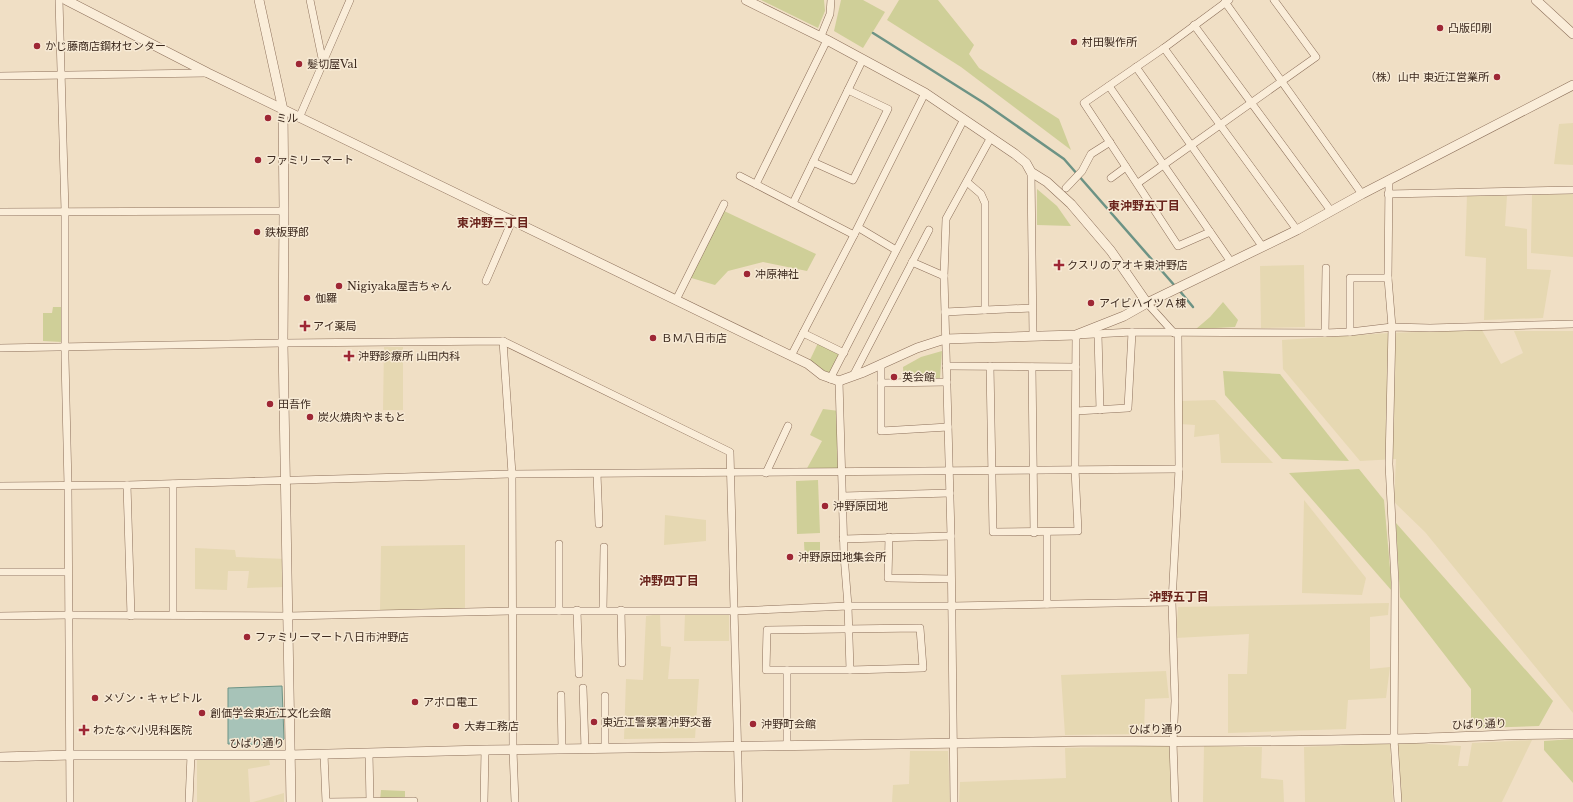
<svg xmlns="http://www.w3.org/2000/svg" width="1573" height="802" viewBox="0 0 1573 802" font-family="'Libre Baskerville','Noto Sans JP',serif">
	<rect width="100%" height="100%" fill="#f0dfc5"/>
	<g fill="#e6d8b2">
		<polygon points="1573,123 1573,165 1554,164 1559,124"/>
		<polygon points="1573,194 1573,257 1531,253 1532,195"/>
		<polygon points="1467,195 1507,196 1505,226 1527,229 1527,269 1551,270 1543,318 1484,320 1486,258 1465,256"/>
		<polygon points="1304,265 1305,327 1261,328 1260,266"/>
		<polygon points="1482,330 1501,364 1523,353 1514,331 1573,331 1573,713 1425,532 1394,502 1396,459 1360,461 1283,369 1282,340 1389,333"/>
		<polygon points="384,347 403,347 403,410 383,410"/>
		<polygon points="1215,400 1273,463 1221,463 1219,434 1194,437 1195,425 1180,424 1180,401"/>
		<polygon points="1304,500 1366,578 1362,595 1302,593"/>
		<polygon points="665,515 706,520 706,541 664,545"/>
		<polygon points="465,545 465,610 380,610 381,546"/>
		<polygon points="195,548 235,550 236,557 287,559 288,587 247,588 249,571 228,571 227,590 195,589"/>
		<polygon points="1389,603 1388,615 1370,617 1370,669 1390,667 1386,698 1348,700 1346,729 1228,733 1228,674 1247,674 1249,634 1176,638 1178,607"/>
		<polygon points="729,613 729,641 684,641 685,614"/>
		<polygon points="660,614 661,646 671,647 668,679 699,679 695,738 624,739 626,679 643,680 646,616"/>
		<polygon points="1166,671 1169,698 1145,699 1144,734 1065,735 1061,675"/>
		<polygon points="1532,740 1502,802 1401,802 1397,742 1461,746 1458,766 1468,766 1472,743"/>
		<polygon points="1390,743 1393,802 1305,802 1304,747"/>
		<polygon points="1173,745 1172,802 959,802 960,782 1066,778 1065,748"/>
		<polygon points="1204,746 1262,747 1261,778 1283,780 1284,802 1203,802"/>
		<polygon points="910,751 948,751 950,802 892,802 893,785 909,784"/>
		<polygon points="269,759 270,765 248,769 250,802 197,802 197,760"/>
		<polygon points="284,793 284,802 253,802"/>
	</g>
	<g fill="#cfcf98">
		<polygon points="761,0 824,0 825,11 818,28"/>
		<polygon points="841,0 863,0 885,12 863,48 834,31"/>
		<polygon points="899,0 938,0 974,45 969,54 979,68 1059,119 1071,150 961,67 887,20"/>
		<polygon points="1037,189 1057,206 1071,226 1037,225"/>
		<polygon points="722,210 816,254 807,271 763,262 728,271 715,285 688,277"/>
		<polygon points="1223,302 1238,320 1235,327 1196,329 1210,317"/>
		<polygon points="53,307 61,307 62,342 43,341 43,313 52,313"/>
		<polygon points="819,341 844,353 830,379 808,364"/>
		<polygon points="942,351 940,378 904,381 903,367 921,357"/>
		<polygon points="1223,371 1280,374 1349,461 1282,459 1225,395"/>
		<polygon points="823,409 839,411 841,471 805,472 822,441 810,435"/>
		<polygon points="1359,469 1384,500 1392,591 1289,473"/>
		<polygon points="818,480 820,533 797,534 796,481"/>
		<polygon points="1396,523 1553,701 1539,726 1480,728 1471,721 1471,689 1400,597"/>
		<polygon points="804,542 820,542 820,562 805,562"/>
		<polygon points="1573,739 1573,783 1544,750 1544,741"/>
		<polygon points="381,790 405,791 405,799 380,801"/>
	</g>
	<polygon fill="#a7c3b8" stroke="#6d9385" points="282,686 284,739 277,745 228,744 228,688"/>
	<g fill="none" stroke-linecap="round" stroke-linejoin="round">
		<g stroke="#6d9385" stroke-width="2.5">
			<polyline points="873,33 984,103 1064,159 1175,286"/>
			<polyline points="1179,290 1193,307"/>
		</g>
		<g stroke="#8c6f5a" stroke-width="8">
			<g id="minor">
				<polyline points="59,0 65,211 65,358 68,486 70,802"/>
				<polyline points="1225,2 1362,194"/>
				<polyline points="1194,25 1331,211"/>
				<polyline points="821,36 830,14 831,0"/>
				<polyline points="1164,48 1297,230"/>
				<polyline points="323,62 350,0"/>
				<polyline points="1136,67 1262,246"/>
				<polyline points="0,76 208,73"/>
				<polyline points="1109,86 1231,262"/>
				<polyline points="299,118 323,63 310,0"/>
				<polyline points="813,162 853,180 888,109 848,90"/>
				<polyline points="1031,172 1033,336"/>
				<polyline points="740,176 854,235 925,93"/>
				<polyline points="1111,178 1126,167"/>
				<polyline points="1389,180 1388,278 1392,327 1389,464 1395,582 1394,739 1398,802"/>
				<polyline points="1138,183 1316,57 1274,0"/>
				<polyline points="756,184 827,40"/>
				<polyline points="1066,188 1082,171 1091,154 1110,142"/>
				<polyline points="1388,194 1573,190"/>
				<polyline points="793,203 863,59"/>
				<polyline points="0,212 284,211"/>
				<polyline points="859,228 896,250"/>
				<polyline points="1210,232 1178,246 1084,103 1164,48 1229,0"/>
				<polyline points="912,262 944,276"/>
				<polyline points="486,281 512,221"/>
				<polyline points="676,300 724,204"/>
				<polyline points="1147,303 1174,333"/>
				<polyline points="985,310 1032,308"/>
				<polyline points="945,312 985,310 985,203 981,194 967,182"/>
				<polyline points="1350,332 1350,278 1388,278"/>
				<polyline points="803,333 844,353"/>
				<polyline points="1325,333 1326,268"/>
				<polyline points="1098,334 1100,410"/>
				<polyline points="503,341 512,474 513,750 515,802"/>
				<polyline points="0,348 283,343 503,341 730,452 739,802"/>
				<polyline points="791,356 854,235"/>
				<polyline points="881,364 881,431 948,427"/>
				<polyline points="946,366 1076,367"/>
				<polyline points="990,366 993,532 1078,531 1075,469 1076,335 1132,332 1325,333 1350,332 1392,327 1430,328 1573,324"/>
				<polyline points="1032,367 1034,533"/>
				<polyline points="853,376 929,230"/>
				<polyline points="830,379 964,119"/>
				<polyline points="839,381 844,555 848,606 952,606 1172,602"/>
				<polyline points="881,383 947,382"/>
				<polyline points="1076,411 1128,408 1132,332"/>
				<polyline points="766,473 788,426"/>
				<polyline points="597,474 599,524"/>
				<polyline points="127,485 131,616"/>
				<polyline points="0,486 127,485 512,474 1179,469"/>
				<polyline points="843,496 950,493"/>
				<polyline points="889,537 888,578 951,579"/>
				<polyline points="843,539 951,536"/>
				<polyline points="0,572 68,572"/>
				<polyline points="1047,604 1047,532"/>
				<polyline points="577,610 579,674"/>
				<polyline points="603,610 604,547"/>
				<polyline points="621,610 622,663"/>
				<polyline points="559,611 559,544"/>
				<polyline points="173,615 173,484"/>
				<polyline points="0,616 69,615 288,616 513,611 734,611 848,606 850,670"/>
				<polygon points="920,628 923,668 850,670 766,670 767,630"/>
				<polyline points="583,688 585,749"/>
				<polyline points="561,695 562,749"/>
				<polyline points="605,696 605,748"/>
				<polyline points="787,745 787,670"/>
				<polyline points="369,753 370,802"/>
				<polyline points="324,754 326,802 414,801"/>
				<polyline points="189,802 191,755"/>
				<polyline points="484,802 485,750"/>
				<polyline points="954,802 951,536 944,276 946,219 990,139"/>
				<polyline points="1175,802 1173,742 1175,701 1172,602 1179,469 1178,333"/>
			</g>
		</g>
		<g stroke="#8c6f5a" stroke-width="10">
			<g id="tertiary">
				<polyline points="66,0 208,73 808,364 822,375 839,381 864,372 917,348 945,339 1076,335 1124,316 1147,303 1297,230 1362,194 1573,85"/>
				<polyline points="259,0 283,110 284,211 283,343 291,802"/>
				<polyline points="746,0 827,40 925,93 1015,154 1026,163 1031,172 1047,182 1071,204 1111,251 1147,303"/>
				<polyline points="1536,0 1573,34"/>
				<path d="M0 757 71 755H289L485 750 1097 741C1196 742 1295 741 1394 739 1454 738 1513 733 1573 734"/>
			</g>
		</g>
		<use href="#minor" stroke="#faedd9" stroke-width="7"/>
		<use href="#tertiary" stroke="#faedd9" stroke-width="9"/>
	</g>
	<g fill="#9e2735" stroke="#f7ead5" stroke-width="1.5">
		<circle cx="1440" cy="28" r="4"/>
		<circle cx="1074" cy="42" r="4"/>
		<circle cx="37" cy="46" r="4"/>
		<circle cx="299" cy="64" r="4"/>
		<circle cx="1497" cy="77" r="4"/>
		<circle cx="268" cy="118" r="4"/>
		<circle cx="258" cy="160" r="4"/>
		<circle cx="257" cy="232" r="4"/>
		<path d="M1057 259h4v4h4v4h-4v4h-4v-4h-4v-4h4z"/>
		<circle cx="747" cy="274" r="4"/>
		<circle cx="339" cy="286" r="4"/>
		<circle cx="307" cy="298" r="4"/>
		<circle cx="1091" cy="303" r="4"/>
		<path d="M303 320h4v4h4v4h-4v4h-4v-4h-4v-4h4z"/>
		<circle cx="653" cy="338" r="4"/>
		<path d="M347 350h4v4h4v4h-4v4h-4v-4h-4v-4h4z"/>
		<circle cx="894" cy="377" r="4"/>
		<circle cx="270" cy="404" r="4"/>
		<circle cx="310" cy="417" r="4"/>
		<circle cx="825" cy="506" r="4"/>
		<circle cx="790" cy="557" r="4"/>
		<circle cx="247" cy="637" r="4"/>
		<circle cx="95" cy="698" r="4"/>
		<circle cx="415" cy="702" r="4"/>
		<circle cx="202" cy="713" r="4"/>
		<circle cx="594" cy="722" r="4"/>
		<circle cx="753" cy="724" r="4"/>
		<circle cx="456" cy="726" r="4"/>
		<path d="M82 724h4v4h4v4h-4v4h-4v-4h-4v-4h4z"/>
	</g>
	<g text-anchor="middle" stroke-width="3" stroke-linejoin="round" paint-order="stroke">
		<g font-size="11" fill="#3c291e" stroke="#f7ead5" text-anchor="start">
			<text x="1448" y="32">凸版印刷</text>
			<text x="1082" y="46">村田製作所</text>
			<text x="45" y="50">かじ藤商店鋼材センター</text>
			<text x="307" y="68">髪切屋Val</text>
			<text x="1489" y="81" text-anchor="end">（株）山中 東近江営業所</text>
			<text x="276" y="122">ミル</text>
			<text x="266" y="164">ファミリーマート</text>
			<text x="265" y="236">鉄板野郎</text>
			<text x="1067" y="269">クスリのアオキ東沖野店</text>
			<text x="755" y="278">冲原神社</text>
			<text x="347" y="290">Nigiyaka屋吉ちゃん</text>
			<text x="315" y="302">伽羅</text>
			<text x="1099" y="307">アイビハイツＡ棟</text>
			<text x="313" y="330">アイ薬局</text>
			<text x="661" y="342">ＢＭ八日市店</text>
			<text x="358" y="360">沖野診療所 山田内科</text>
			<text x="902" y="381">英会館</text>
			<text x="278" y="408">田吾作</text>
			<text x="318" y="421">炭火焼肉やまもと</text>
			<text x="833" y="510">沖野原団地</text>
			<text x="798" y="561">沖野原団地集会所</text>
			<text x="255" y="641">ファミリーマート八日市沖野店</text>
			<text x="103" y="702">メゾン・キャピトル</text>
			<text x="423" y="706">アポロ電工</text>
			<text x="210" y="717">創価学会東近江文化会館</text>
			<text x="602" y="726">東近江警察署沖野交番</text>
			<text x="761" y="728">沖野町会館</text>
			<text x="464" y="730">大寿工務店</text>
			<text x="93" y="734">わたなべ小児科医院</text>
		</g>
		<g font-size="11" fill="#3c291e" stroke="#f7ead5">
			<text transform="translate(1479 724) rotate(-2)" y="4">ひばり通り</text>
			<text x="1156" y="733">ひばり通り</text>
			<text x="257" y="747">ひばり通り</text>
		</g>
		<g font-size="12" font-weight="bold" fill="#6a241c" stroke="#f7ead5">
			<text x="1144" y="210">東沖野五丁目</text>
			<text x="493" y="227">東沖野三丁目</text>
			<text x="669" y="585">沖野四丁目</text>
			<text x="1179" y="601">沖野五丁目</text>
		</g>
	</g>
</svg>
